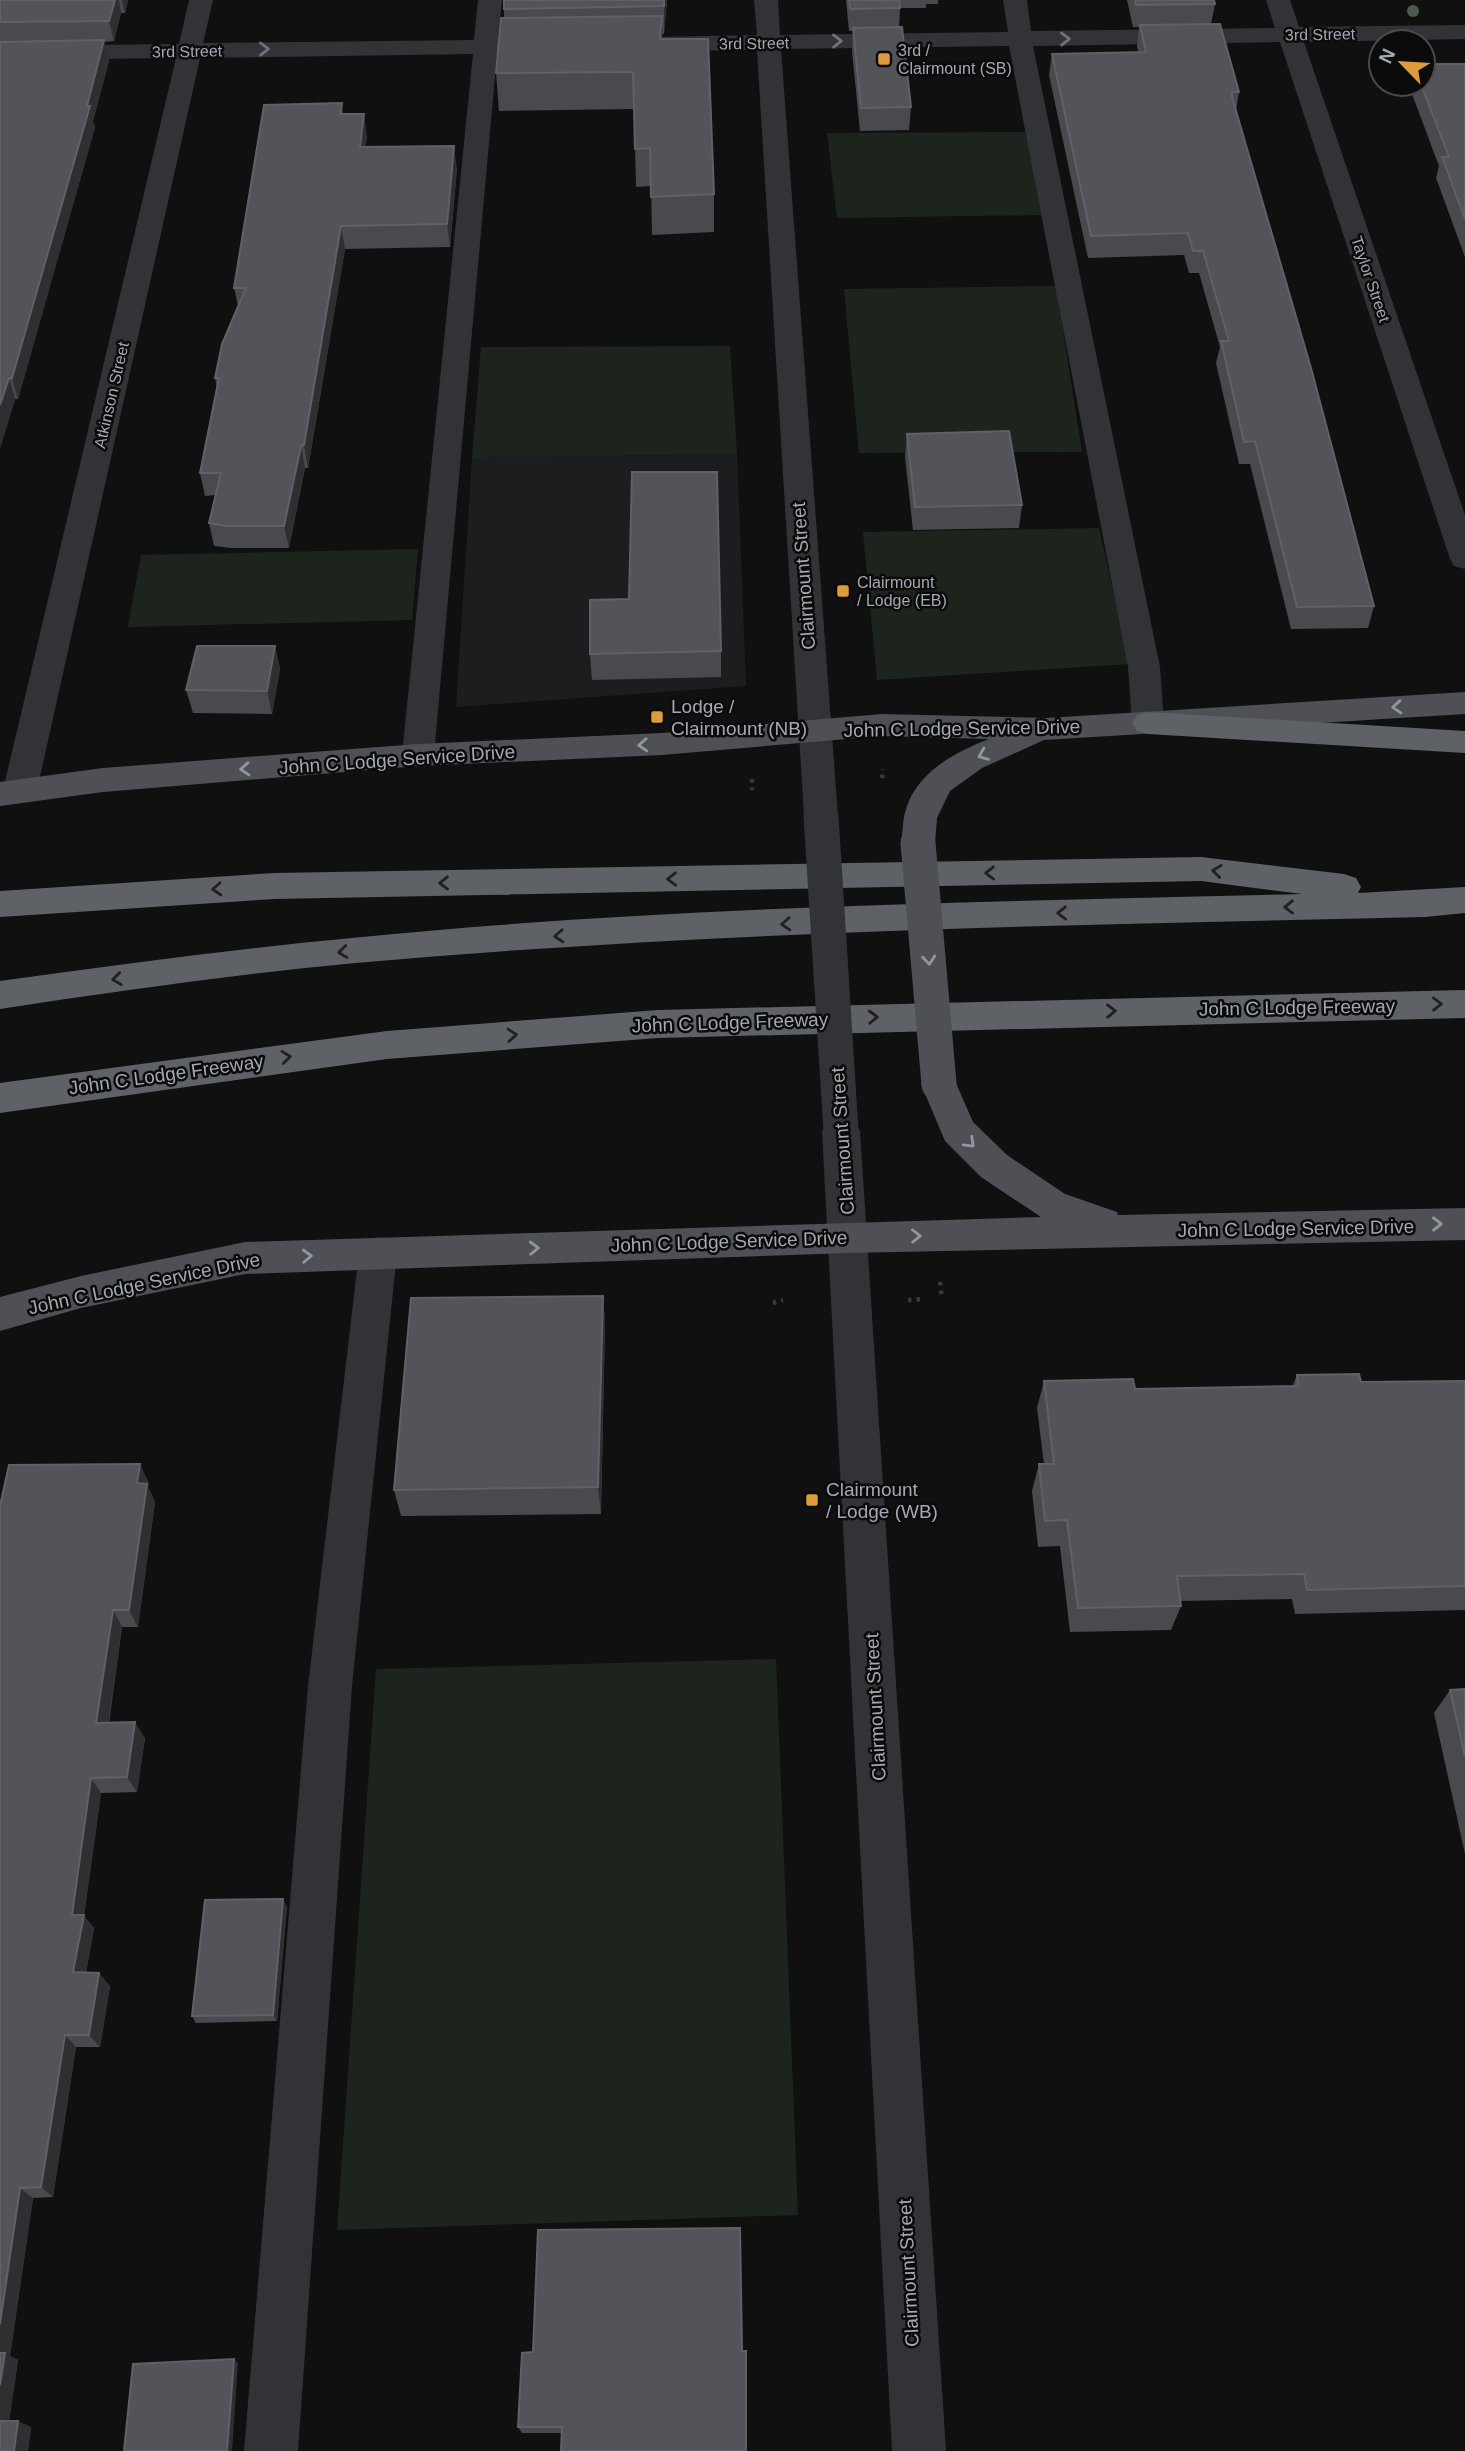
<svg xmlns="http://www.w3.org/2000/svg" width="1465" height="2451" viewBox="0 0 1465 2451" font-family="Helvetica,sans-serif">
	<rect width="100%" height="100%" fill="#101011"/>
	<polygon fill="#1c1d1e" points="737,454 746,686 456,707 472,458"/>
	<g fill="#1d241e">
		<polygon points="1029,132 1042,215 837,218 827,133"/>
		<polygon points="1056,286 1082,452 859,453 844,289"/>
		<polygon points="730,346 737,454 472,458 481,347"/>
		<polygon points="1099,528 1130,664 877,680 863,532"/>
		<polygon points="418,549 412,620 128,627 141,555"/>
		<polygon points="776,1659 798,2215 337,2230 376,1669"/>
	</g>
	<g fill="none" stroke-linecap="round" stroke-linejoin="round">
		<g stroke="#383a3d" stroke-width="4.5" stroke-dasharray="3.5 5" stroke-linecap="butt">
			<polyline points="882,778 883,769"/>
			<polyline points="752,779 752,790"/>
			<polyline points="940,1282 942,1299"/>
			<polyline points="908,1300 925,1299"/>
			<polyline points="773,1303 783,1300"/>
		</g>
		<g fill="#323336" fill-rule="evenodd">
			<polygon points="189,0 213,0 203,43 474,40 478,0 502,0 498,39 558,41 562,46 558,51 550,53 497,54 434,755 430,763 418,766 406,763 402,755 473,54 200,58 37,790 32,798 20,802 8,798 3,790 176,58 0,60 0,46 179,44"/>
			<polygon points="754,0 778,0 780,35 1008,32 1003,0 1027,0 1031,31 1275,28 1266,0 1290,0 1299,27 1465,25 1465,39 1304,42 1465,515 1465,569 1454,566 1450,559 1280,42 1033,46 1160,667 1164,723 1159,731 1148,734 1137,731 1132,723 1128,667 1009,46 781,49 838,816 833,824 821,828 809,824 804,816 757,50 655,51 647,49 643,44 647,39 655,37 757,35"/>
			<polygon points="841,1116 854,1121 860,1131 946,2451 892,2451 822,1131 828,1121"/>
			<polygon points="378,1237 392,1242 397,1253 352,1686 298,2451 244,2451 308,1686 359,1253 364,1242"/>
		</g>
		<g fill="#4e5055" fill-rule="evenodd">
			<path d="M1465 692V714L1044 740 982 768 950 791 937 818 935 843 930 852 918 855 906 852C901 842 902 836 903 825 907 778 950 754 989 739L882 736 662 755 418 766 103 792 0 806V782L103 768 418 744 662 733 882 714 1046 718Z"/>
			<polygon points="939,1070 952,1074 973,1122 1007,1155 1065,1194 1117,1212 1118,1215 1465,1208 1465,1240 848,1253 245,1274 81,1308 0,1331 0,1297 81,1276 245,1242 1041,1217 981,1177 945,1141 921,1084 926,1074"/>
		</g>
		<g fill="#5e6166" fill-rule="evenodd">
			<polygon points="1148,712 1465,731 1465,753 1148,734 1137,731 1132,723 1137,715"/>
			<path d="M1201 857 1344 874 1356 878 1361 887 1358 893 1465 887V913L1425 917C1068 925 712 931 356 963 237 974 118 991 0 1009V981C117 965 234 949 352 938 667 906 985 902 1302 894L1201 881 275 899 0 917V891L275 873Z"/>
			<polygon points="1465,990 1465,1018 658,1038 387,1059 0,1113 0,1083 387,1031 658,1010"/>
		</g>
		<polyline stroke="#323336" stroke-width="35" points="821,816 841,1131"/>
		<polyline stroke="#4e5055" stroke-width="35" points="918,843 939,1084"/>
	</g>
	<circle fill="#4b5c4c" cx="1413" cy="11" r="6"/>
	<g fill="#494a4e">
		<polygon points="0,0 128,0 125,13 121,13 114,41 104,42 109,61 93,121 95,127 18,399 15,399 0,448"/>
		<polygon points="667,0 664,34 662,34 662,39 714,194 714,232 652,235 651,186 636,187 634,109 499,111 496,73 504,18 504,9"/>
		<polygon points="846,0 938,0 938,4 926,4 926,8 900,8 899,27 911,107 909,130 860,131 852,51 853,31 849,31"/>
		<polygon points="1127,0 1214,0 1215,4 1211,24 1239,92 1236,111 1374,606 1368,628 1291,629 1250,464 1239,464 1216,363 1220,347 1199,273 1189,273 1184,255 1088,258 1049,75 1052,54 1138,52 1137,46 1139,27 1133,27"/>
		<polygon points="1465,64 1465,257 1436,178 1439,166 1409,86 1409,84 1423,84"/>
		<polygon points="342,103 343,114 367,136 365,147 457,168 450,247 345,249 308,468 305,468 289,548 231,548 214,546 209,523 215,495 205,496 200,473 217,388 215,378 238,306 234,288"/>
		<polygon points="907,434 1022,505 1019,528 913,530 905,457"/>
		<polygon points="275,646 280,669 272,714 193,713 186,690"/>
		<polygon points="721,651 721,677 592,680 590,654"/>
		<polygon points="603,1296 605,1324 601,1514 401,1516 394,1490"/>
		<polygon points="1297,1375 1361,1382 1465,1381 1465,1610 1295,1614 1292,1599 1180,1601 1181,1606 1171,1630 1070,1632 1060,1546 1038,1547 1032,1491 1039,1464 1044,1464 1037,1408 1044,1381 1135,1389 1292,1387"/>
		<polygon points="149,1483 148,1487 155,1502 138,1627 122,1627 109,1723 145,1738 137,1792 101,1793 84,1916 94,1928 86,1973 110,1986 100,2047 76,2047 53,2197 33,2198 10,2356 18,2360 9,2421 31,2427 28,2451 0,2451 0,1506"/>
		<polygon points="1465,1689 1465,1854 1434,1713 1450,1690"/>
		<polygon points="287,1906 277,2021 196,2023 192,2016"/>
		<polygon points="742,2351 562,2433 522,2433 518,2427"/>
	</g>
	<g fill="#2e2f31">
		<polygon points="115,0 119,0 121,13 114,41 109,21"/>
		<polygon points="122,0 128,0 125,13"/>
		<polygon points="664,0 667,0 664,34"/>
		<polygon points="662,16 663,53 660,39"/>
		<polygon points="104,40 109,61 93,121 95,127 18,399 12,378"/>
		<polygon points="364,114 367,136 363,169 360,147"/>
		<polygon points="454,146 457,168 450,247 447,224"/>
		<polygon points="341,226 345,249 308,468 304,445"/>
		<polygon points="9,378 15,399 0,448 0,405"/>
		<polygon points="301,446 305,468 289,548 284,526"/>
		<polygon points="275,646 280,669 272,714 267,691"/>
		<polygon points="603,1296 605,1324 601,1514 598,1487"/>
		<polygon points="140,1464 149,1483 148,1487 155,1502 138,1627 129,1610 137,1483"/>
		<polygon points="113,1610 122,1627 106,1739 96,1723"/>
		<polygon points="135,1722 145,1738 137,1792 127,1777"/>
		<polygon points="91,1778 101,1793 84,1916 94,1928 84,1985 73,1972 72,1915"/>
		<polygon points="283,1899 287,1906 277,2021 273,2015"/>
		<polygon points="99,1973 110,1986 100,2047 89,2035"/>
		<polygon points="65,2035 76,2047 53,2197 41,2187"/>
		<polygon points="20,2188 33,2198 10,2356 18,2360 8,2427 0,2424 0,2324"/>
		<polygon points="234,2359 238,2363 232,2451 227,2451"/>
		<polygon points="18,2421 31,2427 28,2451 14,2451"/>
	</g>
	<g fill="#525459" stroke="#5f6167" stroke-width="2">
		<polygon points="0,0 115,0 109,21 0,22"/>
		<polygon points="504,0 664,0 664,6 504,9"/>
		<polygon points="849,0 899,0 900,8 850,9"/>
		<polygon points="1135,0 1214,0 1215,4 1136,5"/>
		<polygon points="662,16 660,39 708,39 714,194 651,197 650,148 635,149 633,72 496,73 501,18"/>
		<polygon points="1220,24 1239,92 1232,92 1232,97 1311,368 1374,606 1297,607 1255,441 1244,442 1221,341 1229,341 1203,251 1193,251 1188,233 1091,236 1052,54 1146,52 1140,25"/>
		<polygon points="902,27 911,107 861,108 853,28"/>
		<polygon points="104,40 87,106 90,106 12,378 9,378 0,405 0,42"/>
		<polygon points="1423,64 1465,64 1465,219 1442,157 1449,157 1421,84 1423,84"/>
		<polygon points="342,103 340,114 364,114 360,147 454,146 447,224 341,226 304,445 301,446 284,526 226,526 209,523 221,473 200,473 219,378 215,378 222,344 246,288 234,288 264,105"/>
		<polygon points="1009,431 1022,505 915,507 907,434"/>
		<polygon points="632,472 717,472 721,651 590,654 590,600 629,599"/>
		<polygon points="197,646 275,646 267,691 186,690"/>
		<polygon points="603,1296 598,1487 394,1490 411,1298"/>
		<polygon points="1359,1374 1361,1382 1465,1381 1465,1586 1307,1590 1304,1574 1177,1576 1181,1606 1078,1608 1067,1520 1045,1521 1039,1464 1054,1464 1044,1381 1133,1379 1135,1389 1298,1386 1297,1375"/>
		<polygon points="140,1464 137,1483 147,1484 129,1610 113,1610 96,1723 135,1722 127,1777 91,1778 72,1915 84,1915 73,1972 99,1973 89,2035 65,2035 41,2187 20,2188 0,2324 0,1506 9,1465"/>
		<polygon points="1465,1689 1465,1757 1450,1690"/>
		<polygon points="283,1899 273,2015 192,2016 205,1900"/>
		<polygon points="740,2228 742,2351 746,2351 746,2451 561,2451 562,2427 518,2427 522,2353 533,2352 538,2230"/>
		<polygon points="0,2353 5,2353 0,2385"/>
		<polygon points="234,2359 227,2451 124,2451 133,2364"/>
		<polygon points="0,2421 18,2421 14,2451 0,2451"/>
	</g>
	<defs><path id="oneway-chevron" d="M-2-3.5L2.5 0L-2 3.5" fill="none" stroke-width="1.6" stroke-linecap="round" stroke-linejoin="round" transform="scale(1.75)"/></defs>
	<g stroke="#70737a">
		<use href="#oneway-chevron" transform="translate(1065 39) rotate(-1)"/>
		<use href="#oneway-chevron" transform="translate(837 41) rotate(-1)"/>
		<use href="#oneway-chevron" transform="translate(264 49) rotate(-1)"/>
	</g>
	<g stroke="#92969f">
		<use href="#oneway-chevron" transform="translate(1397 707) rotate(176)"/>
		<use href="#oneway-chevron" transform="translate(643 745) rotate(177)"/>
		<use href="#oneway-chevron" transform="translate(983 755) rotate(158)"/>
		<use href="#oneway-chevron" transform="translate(245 769) rotate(176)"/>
		<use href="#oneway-chevron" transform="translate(929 960) rotate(85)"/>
		<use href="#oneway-chevron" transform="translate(970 1143) rotate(44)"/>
		<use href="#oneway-chevron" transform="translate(1437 1224) rotate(-1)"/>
		<use href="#oneway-chevron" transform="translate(916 1236) rotate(-1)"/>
		<use href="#oneway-chevron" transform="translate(534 1248) rotate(-2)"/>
		<use href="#oneway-chevron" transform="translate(307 1256) rotate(-2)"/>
	</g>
	<g stroke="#202022">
		<use href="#oneway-chevron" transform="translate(1217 871) rotate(-173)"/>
		<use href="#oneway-chevron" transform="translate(990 873) rotate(179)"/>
		<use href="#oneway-chevron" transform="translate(672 879) rotate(179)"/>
		<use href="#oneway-chevron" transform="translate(444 883) rotate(179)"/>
		<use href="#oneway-chevron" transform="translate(217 889) rotate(177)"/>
		<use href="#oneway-chevron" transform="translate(1289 907) rotate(179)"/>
		<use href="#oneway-chevron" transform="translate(1062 913) rotate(179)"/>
		<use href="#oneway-chevron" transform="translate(786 924) rotate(177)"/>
		<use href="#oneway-chevron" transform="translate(559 936) rotate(177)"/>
		<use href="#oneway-chevron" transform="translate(343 952) rotate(173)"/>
		<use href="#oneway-chevron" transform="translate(117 979) rotate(173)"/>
		<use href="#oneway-chevron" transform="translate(1437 1004) rotate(-1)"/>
		<use href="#oneway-chevron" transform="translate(1111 1011) rotate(-1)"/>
		<use href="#oneway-chevron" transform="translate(873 1017) rotate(-2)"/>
		<use href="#oneway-chevron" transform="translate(512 1035) rotate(-4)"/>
		<use href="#oneway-chevron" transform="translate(286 1057) rotate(-7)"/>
	</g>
	<g fill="#dc9c3e" stroke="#0b0b0c" stroke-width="2.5">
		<rect x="877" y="52" width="14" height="14" rx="3.5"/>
		<rect x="836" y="584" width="14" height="14" rx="3.5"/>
		<rect x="650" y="710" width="14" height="14" rx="3.5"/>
		<rect x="805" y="1493" width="14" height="14" rx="3.5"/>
	</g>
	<g text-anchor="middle" stroke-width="5" stroke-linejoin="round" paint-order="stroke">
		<g font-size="16" fill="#a3a8b1" stroke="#0b0b0c">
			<text transform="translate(1320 34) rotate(-1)" y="6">3rd Street</text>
			<text transform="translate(754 43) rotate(-1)" y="6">3rd Street</text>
			<text transform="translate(187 51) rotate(-1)" y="6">3rd Street</text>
			<text transform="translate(1371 279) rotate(71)" y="6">Taylor Street</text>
			<text transform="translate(111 395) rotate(-77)" y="6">Atkinson Street</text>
		</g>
		<g font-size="16" fill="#a3a8b1" stroke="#0b0b0c" text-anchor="start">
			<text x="898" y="56">3rd /<tspan x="898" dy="18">Clairmount (SB)</tspan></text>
			<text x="857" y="588">Clairmount<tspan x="857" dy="18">/ Lodge (EB)</tspan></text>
		</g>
		<g font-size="19" fill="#a3a8b1" stroke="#0b0b0c">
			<text transform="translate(803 576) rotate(-94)" y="7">Clairmount Street</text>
			<text transform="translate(962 728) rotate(-1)" y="7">John C Lodge Service Drive</text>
			<text transform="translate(397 759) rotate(-4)" y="7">John C Lodge Service Drive</text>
			<text transform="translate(1297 1007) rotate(-1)" y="7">John C Lodge Freeway</text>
			<text transform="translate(730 1022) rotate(-2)" y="7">John C Lodge Freeway</text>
			<text transform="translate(166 1074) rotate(-8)" y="7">John C Lodge Freeway</text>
			<text transform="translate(842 1141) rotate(-94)" y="7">Clairmount Street</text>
			<text transform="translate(1296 1228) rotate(-1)" y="7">John C Lodge Service Drive</text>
			<text transform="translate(729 1241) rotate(-2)" y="7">John C Lodge Service Drive</text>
			<text transform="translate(144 1283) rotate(-12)" y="7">John C Lodge Service Drive</text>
			<text transform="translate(875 1707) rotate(-93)" y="7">Clairmount Street</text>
			<text transform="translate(908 2273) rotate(-93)" y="7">Clairmount Street</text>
		</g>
		<g font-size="19" fill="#a3a8b1" stroke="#0b0b0c" text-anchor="start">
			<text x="671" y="713">Lodge /<tspan x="671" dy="22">Clairmount (NB)</tspan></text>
			<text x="826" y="1496">Clairmount<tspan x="826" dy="22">/ Lodge (WB)</tspan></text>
		</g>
	</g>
	<g transform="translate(1402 63) rotate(295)"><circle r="33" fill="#0b0b0c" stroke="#484a4e" stroke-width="2"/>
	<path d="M0-5L12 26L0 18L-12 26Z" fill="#dc9c3e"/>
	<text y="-10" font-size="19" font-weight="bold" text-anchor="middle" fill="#a3a8b1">N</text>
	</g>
</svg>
